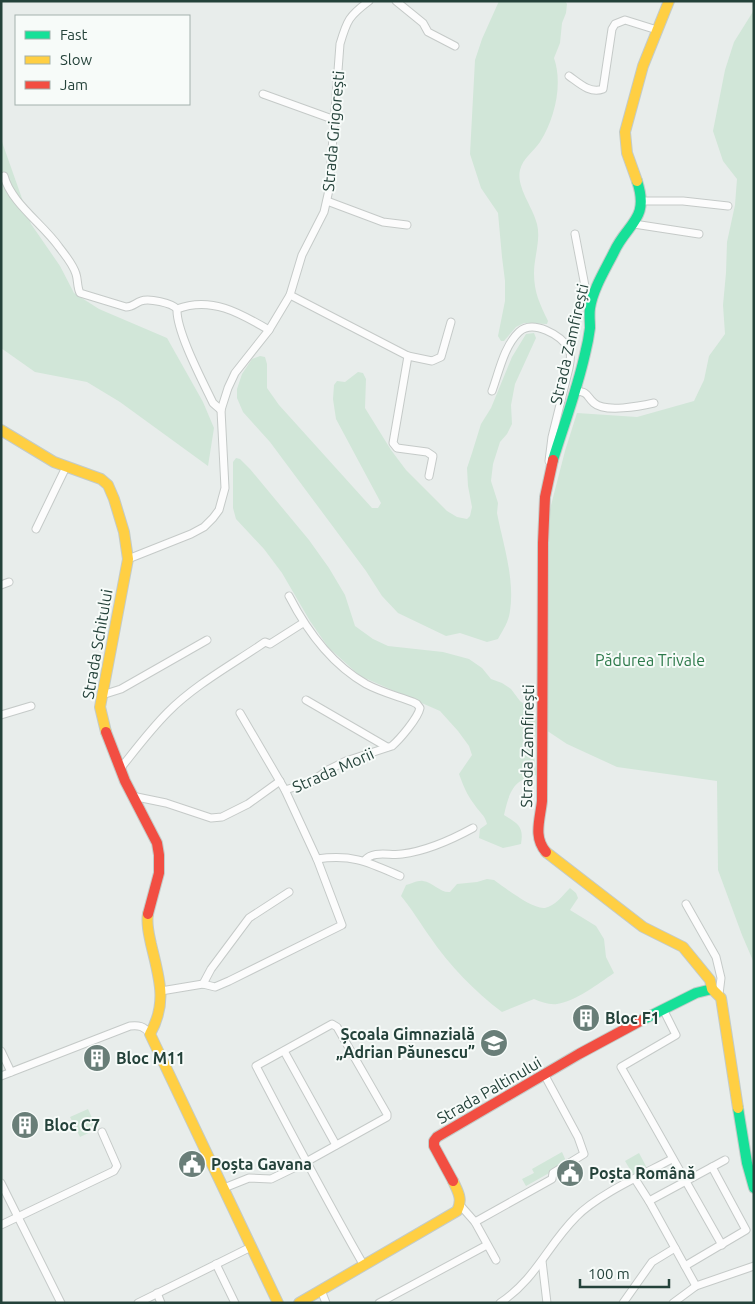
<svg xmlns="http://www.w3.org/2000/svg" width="755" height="1304" viewBox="0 0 755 1304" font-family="Ubuntu,sans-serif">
	<rect width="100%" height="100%" fill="#e8edeb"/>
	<g fill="#d1e6d8">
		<path d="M499 1H565L567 4 566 13 562 23 560 43 554 58C563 84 555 118 540 142 534 151 523 158 520 170 516 187 533 207 537 224 541 240 534 257 534 273 534 293 540 304 548 321L547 324 524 323 516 327 504 341H501L498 336 505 301V281L502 257 498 213 481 188 470 154 475 60 482 39Z"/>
		<polygon points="754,10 754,963 742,935 718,870 717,781 617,767 567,744 546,730 548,517 565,451 577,413 637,417 694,401 704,380 709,356 725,334 723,305 726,273 727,242 735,205 737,179 723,161 713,131 725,70 734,42"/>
		<polygon points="1,139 31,224 60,266 74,293 99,309 167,338 203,402 214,428 208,466 120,402 87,382 35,372 1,348"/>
		<path d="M534 333 536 338 515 384 511 405 512 424 507 434 500 442 493 464 491 481 498 503 497 513C503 544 515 579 510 611 509 621 503 630 498 639L487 642 460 633 446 636 398 613 382 596 366 571 270 442 243 412 237 398V389L242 374 252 359 260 356 265 357 267 364V388L279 405 372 508H378L381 503 336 419 333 399 334 385 337 381 345 382 358 372 363 373 366 379 365 408 391 450 406 470 447 511 457 517 467 519 470 516 472 507 468 486 467 468 472 453 481 424 491 408 512 357 526 334Z"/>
		<path d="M236 458 240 459 250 469 309 540 329 568 345 595 355 626 373 639 388 646 443 652 469 659 482 668 491 679 502 683 511 689 520 701 531 709 537 720 534 756 537 775C513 779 509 793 504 815 518 824 524 826 521 844L503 848 479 838 480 829 487 824C485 815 479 812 474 804 467 795 463 785 459 774L472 755 469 746 458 731 440 711 360 676 328 647 310 621 282 573 264 549 236 519 233 508V462Z"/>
		<path d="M487 879 494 880C504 887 533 910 545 908 555 906 563 895 570 888L576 893 578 898 570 910 596 926 604 939 606 957 614 973C598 984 576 1001 557 1004 549 1005 541 1002 534 999L502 1012C475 992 449 965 430 937 420 923 412 909 401 896L406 885C411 884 418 880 423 881 433 882 440 893 450 892L457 884 477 882Z"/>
		<polygon points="88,1109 97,1129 80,1137 70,1117"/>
		<polygon points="562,1152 566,1161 550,1170 551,1172 526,1186 522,1179 534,1173 532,1169"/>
		<polygon points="639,1153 647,1168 634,1176 625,1161"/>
	</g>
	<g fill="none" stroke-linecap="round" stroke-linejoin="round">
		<g stroke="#c5cac8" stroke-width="9">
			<g id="street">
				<polyline points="396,1 423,23 428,32 455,46"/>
				<path d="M569 76C579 83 590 94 603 89L612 29 615 24 625 20 657 30"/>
				<polyline points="263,94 335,120"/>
				<path d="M4 176C11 203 43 224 59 247 65 255 73 264 76 274 78 280 77 287 80 293L126 307C133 307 135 303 141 301 149 298 172 303 177 309 176 331 203 382 213 403L221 410"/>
				<polyline points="327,201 383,222 407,225"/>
				<polyline points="641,201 683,201 728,206"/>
				<polyline points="634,224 699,234"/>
				<polyline points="575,234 589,307"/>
				<polyline points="290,295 408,356 432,361 441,357 451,322"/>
				<path d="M177 309C211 296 240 313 269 330"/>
				<polyline points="408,356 393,443 397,448 427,452 433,456 429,476"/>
				<path d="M492 391C499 372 504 346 519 332 533 319 561 335 569 349 572 354 570 362 569 368L552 437 549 461"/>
				<path d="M576 391C589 392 586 396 594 403 605 413 641 406 654 403"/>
				<polyline points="36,529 66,467"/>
				<path d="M128 559 191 534 204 527 213 518 219 510 225 488 221 410 228 388 235 373 269 330 290 295 302 255 324 212 329 190 340 44C347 20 349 16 369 1"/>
				<polyline points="1,585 9,582"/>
				<polyline points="102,695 121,689 207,640"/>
				<polyline points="306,700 387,747"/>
				<polyline points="1,715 31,706"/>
				<path d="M120 769C136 749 150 730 168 712 196 684 233 664 265 642L270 644 303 623"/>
				<path d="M285 790 311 782 328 770 346 761 392 746C400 739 418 718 420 708L417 704 413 702C397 696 381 692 366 684 331 664 307 631 289 596"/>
				<polyline points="132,796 166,803 211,818 222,817 248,804 280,781"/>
				<path d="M317 859C353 854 368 862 400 876"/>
				<path d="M365 860C374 850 390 856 402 854 427 851 451 840 473 828"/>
				<polyline points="686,904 716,957 721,978 719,994"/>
				<polyline points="203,984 211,969 249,918 289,892"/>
				<polyline points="161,991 203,984 215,987 229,981 342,925 317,859 285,790 240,713"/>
				<polyline points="663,1009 676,1035 621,1067 722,1245"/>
				<polyline points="1,1051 11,1072"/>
				<polyline points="284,1051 336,1145"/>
				<path d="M1 1076 130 1026C139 1025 144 1026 150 1034"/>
				<polyline points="635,1179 649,1201 696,1286"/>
				<polyline points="1,1183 61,1303"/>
				<path d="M224 1188 249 1178 271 1179 306 1162 387 1117V1114L337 1027 332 1024 256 1066C291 1133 326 1199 363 1264"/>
				<polyline points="649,1201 725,1160"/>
				<polyline points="460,1205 475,1222 496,1260"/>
				<polyline points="475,1222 552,1179 553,1173 584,1154 578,1137 544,1074"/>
				<polyline points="1,1225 114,1171 117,1166 102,1132"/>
				<polyline points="542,1261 547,1303"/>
				<polyline points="216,1264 235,1303"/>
				<polyline points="685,1266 746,1230 712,1167"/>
				<polyline points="321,1290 326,1303"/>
				<polyline points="157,1293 161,1303"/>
				<polyline points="138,1303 251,1247"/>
				<polyline points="379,1303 487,1245"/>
				<path d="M500 1303C536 1279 547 1246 576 1217 597 1195 644 1174 672 1159"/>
				<polyline points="623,1303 652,1262 675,1248"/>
				<polyline points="673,1303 696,1286 754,1266"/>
			</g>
		</g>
		<g stroke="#c3cbc8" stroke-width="12">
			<g id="fast">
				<path d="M553 460C564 424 577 390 585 354 587 346 589 336 590 328 590 321 589 315 590 308 593 289 605 270 614 252 627 223 650 220 637 181"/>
				<polyline points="642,1020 696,993 712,989"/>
				<polyline points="738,1108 747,1163 754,1188"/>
			</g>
		</g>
		<g stroke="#c3cbc8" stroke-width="12">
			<g id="slow">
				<polyline points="637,181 627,153 625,132 643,66 669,1"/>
				<polyline points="1,430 54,462 101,479 108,485 114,499 124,532 128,559 100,707 106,732"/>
				<polyline points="546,852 643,927 683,947 710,980 712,989 721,998 738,1108"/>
				<path d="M148 914C146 924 149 934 151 944 159 978 168 1002 150 1034L278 1303"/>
				<path d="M299 1303 457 1211C463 1199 458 1192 453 1181"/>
			</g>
		</g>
		<g stroke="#c3cbc8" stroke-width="12">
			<g id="jam">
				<polyline points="106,732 125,781 157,843 159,855 159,873 148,914"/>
				<path d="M546 852C533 837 540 820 542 801L543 543 545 497 553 460"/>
				<polyline points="453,1181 434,1146 434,1141 437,1137 579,1054 642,1020"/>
			</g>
		</g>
		<use href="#street" stroke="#fcfcfc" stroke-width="7"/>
		<use href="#fast" stroke="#16e098" stroke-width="10"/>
		<use href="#slow" stroke="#ffcf43" stroke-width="10"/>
		<use href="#jam" stroke="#f24e42" stroke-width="10"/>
	</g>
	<defs>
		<g id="building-disc" transform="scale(1.4375)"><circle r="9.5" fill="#697e78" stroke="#f7fbf9"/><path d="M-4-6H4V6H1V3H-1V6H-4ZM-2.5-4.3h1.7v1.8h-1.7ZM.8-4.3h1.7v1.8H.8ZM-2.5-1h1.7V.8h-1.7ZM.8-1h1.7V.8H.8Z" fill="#fff"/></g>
		<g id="school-disc" transform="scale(1.4375)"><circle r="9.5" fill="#697e78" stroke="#f7fbf9"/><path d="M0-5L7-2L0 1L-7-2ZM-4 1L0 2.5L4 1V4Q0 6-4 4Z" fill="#fff"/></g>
		<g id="civic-disc" transform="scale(1.4375)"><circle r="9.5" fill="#697e78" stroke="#f7fbf9"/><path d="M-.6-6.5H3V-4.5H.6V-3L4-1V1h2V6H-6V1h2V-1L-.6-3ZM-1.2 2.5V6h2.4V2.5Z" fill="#fff"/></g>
	</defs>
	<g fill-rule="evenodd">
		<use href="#building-disc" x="586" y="1018"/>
		<use href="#school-disc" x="494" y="1043"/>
		<use href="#building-disc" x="97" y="1058"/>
		<use href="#building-disc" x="25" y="1125"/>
		<use href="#civic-disc" x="192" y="1164"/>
		<use href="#civic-disc" x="570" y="1173"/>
	</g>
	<g text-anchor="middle" stroke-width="4" stroke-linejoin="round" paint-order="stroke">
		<g font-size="16" fill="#24423a" stroke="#f7fbf9">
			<text transform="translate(333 131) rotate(-85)" y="6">Strada Grigorești</text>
			<text transform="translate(569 344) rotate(-77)" y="6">Strada Zamfirești</text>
			<text transform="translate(97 644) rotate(-80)" y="6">Strada Schitului</text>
			<text transform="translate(527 746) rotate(-89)" y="6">Strada Zamfirești</text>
			<text transform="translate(333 770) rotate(-24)" y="6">Strada Morii</text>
			<text transform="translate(489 1090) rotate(-30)" y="6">Strada Paltinului</text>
		</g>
		<g font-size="16" fill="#2d7a4b" stroke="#f7fbf9">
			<text x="650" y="666">Pădurea Trivale</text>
		</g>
		<g font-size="16" font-weight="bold" fill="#24423a" stroke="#f7fbf9" text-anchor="start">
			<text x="605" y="1024">Bloc F1</text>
			<text x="475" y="1040" text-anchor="end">Școala Gimnazială<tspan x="475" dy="18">„Adrian Păunescu”</tspan></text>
			<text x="116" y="1064">Bloc M11</text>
			<text x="44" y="1131">Bloc C7</text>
			<text x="211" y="1170">Poșta Gavana</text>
			<text x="589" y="1179">Poșta Română</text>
		</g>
	</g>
	<rect width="755" height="1304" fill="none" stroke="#24423a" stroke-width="5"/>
	<rect x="15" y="15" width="175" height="90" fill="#f7fbf9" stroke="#a3b1ad"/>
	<rect x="25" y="31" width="25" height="8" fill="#16e098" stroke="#a3b1ad"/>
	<text x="60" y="40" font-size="15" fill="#24423a">Fast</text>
	<rect x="25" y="56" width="25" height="8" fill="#ffcf43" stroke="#a3b1ad"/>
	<text x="60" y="65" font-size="15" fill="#24423a">Slow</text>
	<rect x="25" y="81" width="25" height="8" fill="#f24e42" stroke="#a3b1ad"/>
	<text x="60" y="90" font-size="15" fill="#24423a">Jam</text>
	<path d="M580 1279v8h89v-8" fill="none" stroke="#24423a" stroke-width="2.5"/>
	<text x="588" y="1279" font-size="15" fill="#24423a" stroke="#f7fbf9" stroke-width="4" paint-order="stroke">100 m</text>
</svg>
